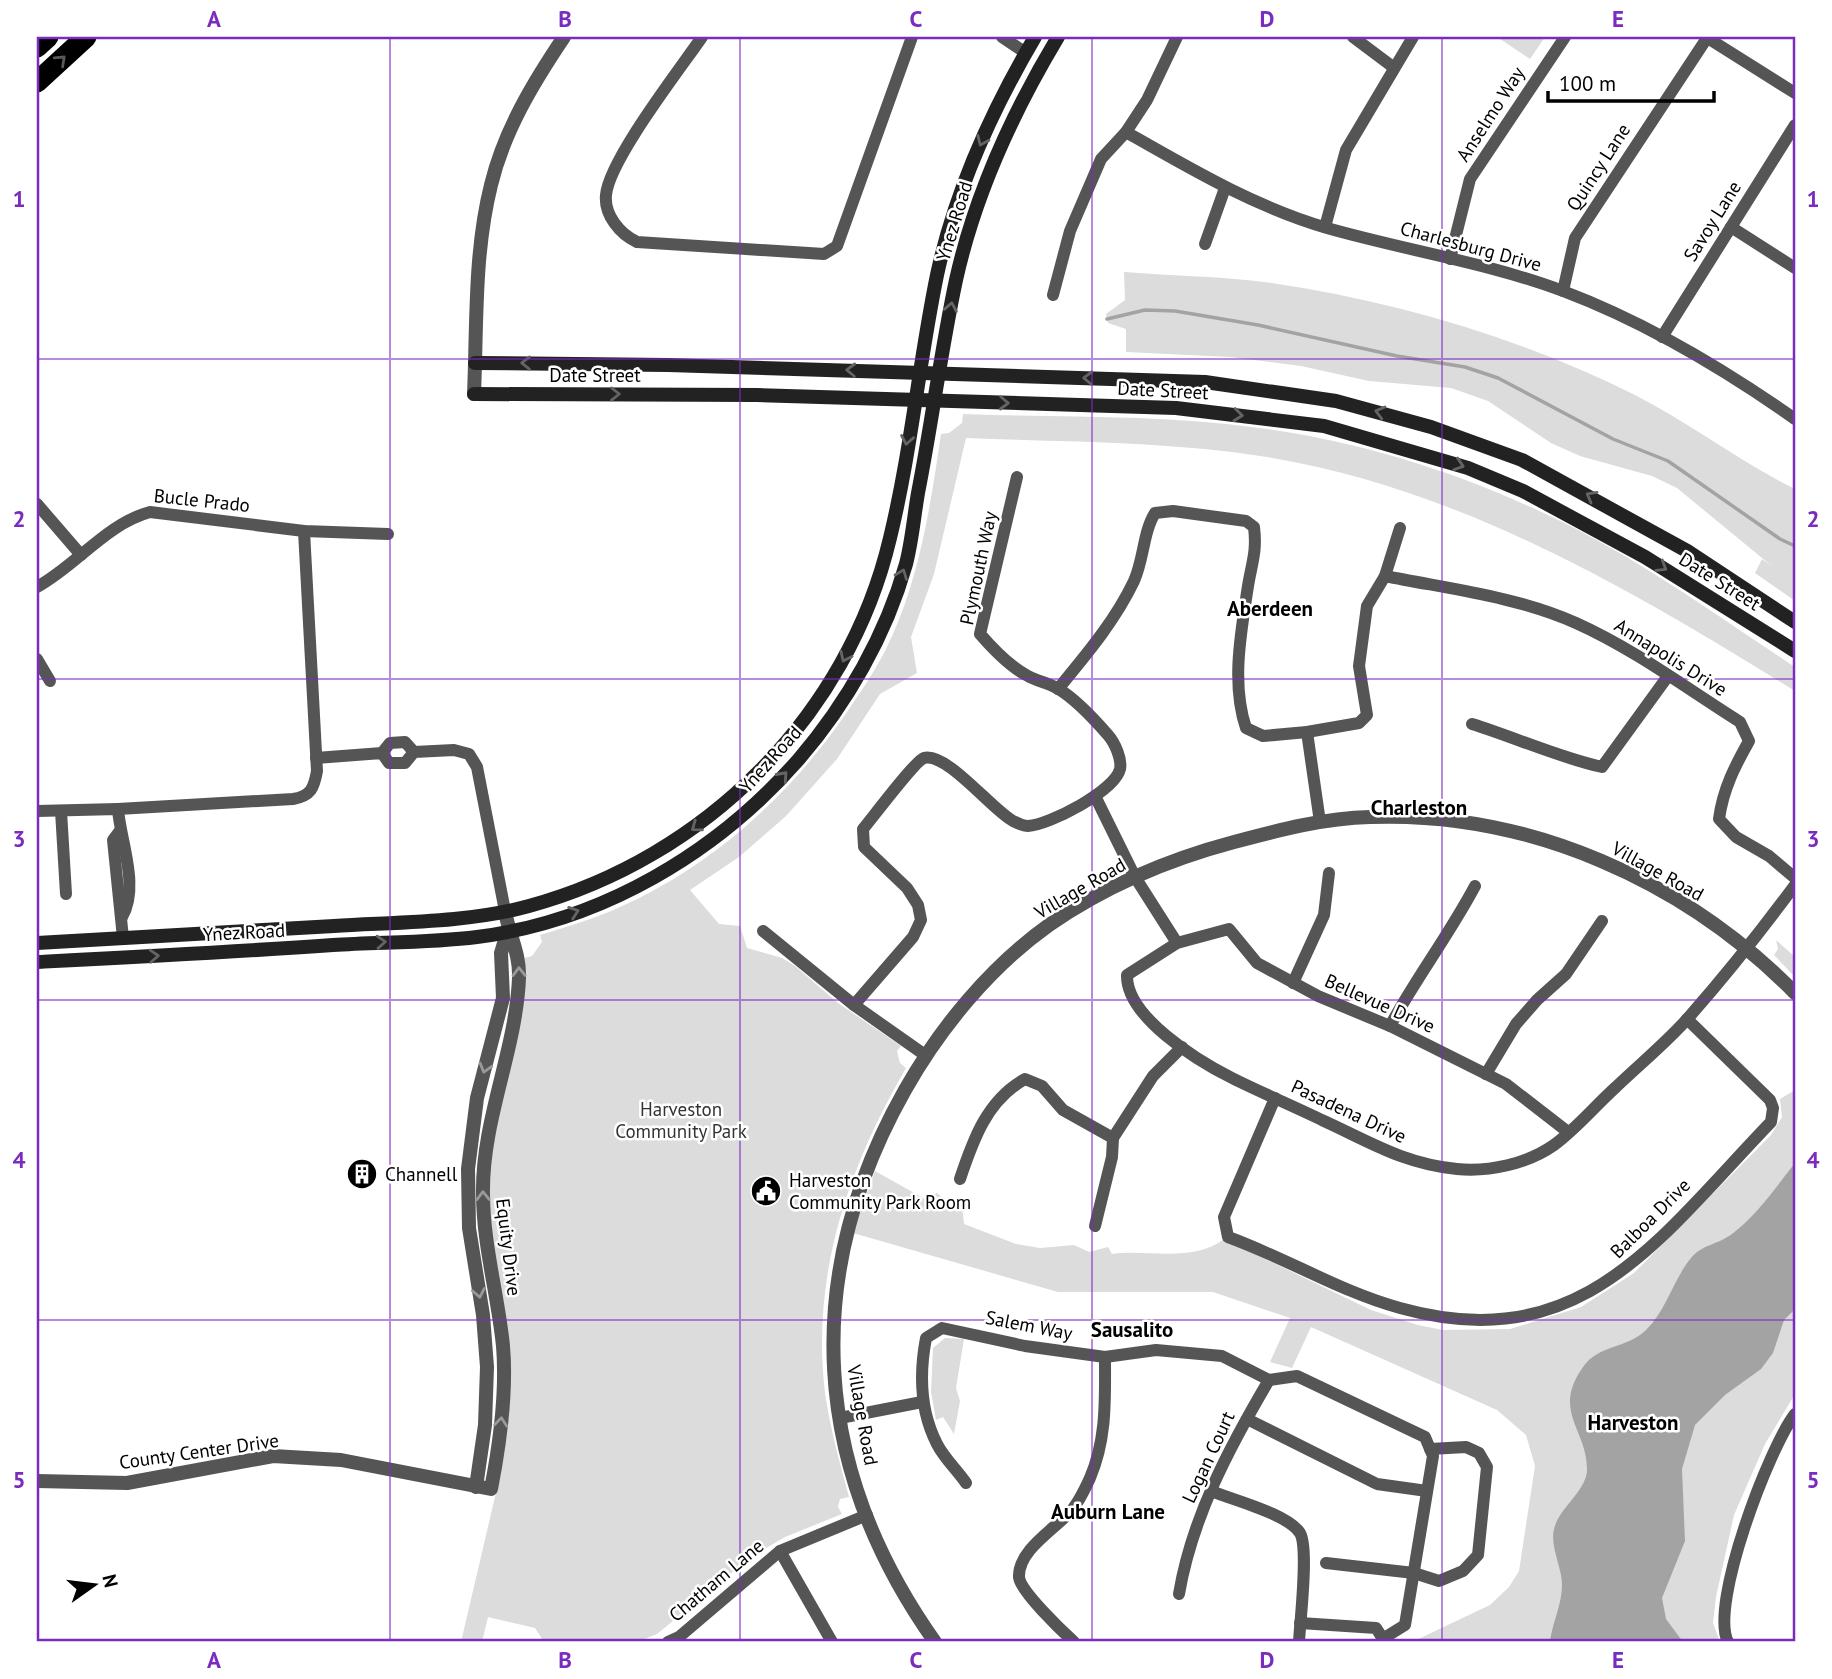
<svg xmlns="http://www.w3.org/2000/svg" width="1832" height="1679" viewBox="0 0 1832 1679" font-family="'PT Sans',sans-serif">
	<rect width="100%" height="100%" fill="#fff"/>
	<g fill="#dcdcdc">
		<polygon points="1497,37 1545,37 1530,59"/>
		<path d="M1124 272C1173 276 1223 276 1272 283 1398 302 1521 338 1635 395 1690 423 1740 462 1795 489V601L1755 573 1762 559 1773 567 1677 488 1652 476 1580 456 1551 443 1488 401 1451 388 1369 381 1301 366 1230 357 1126 352V329L1108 323 1106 314 1125 300Z"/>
		<path d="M963 414C1061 418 1162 414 1259 428 1360 441 1461 473 1552 517 1638 558 1716 615 1795 667V691C1630 589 1461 489 1267 457 1168 441 1065 442 966 438L934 574 911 637 917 673 880 694 837 759 786 816 739 857 690 890 719 924 740 926 747 948 782 958 795 966 838 1003 901 1046 897 1051 900 1063 906 1068C848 1168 811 1275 825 1393 830 1428 840 1463 849 1497L840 1499 838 1507 842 1514 785 1537 751 1557 657 1634 637 1642H544L535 1628 488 1617 482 1642H461L498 1484 508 1405 492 1249 488 1173 497 1109 523 1010 524 958 532 956 542 942 540 935C562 928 584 922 606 913 704 873 788 799 847 712 864 687 881 662 893 634 921 570 931 502 941 434L949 433 962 423Z"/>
		<polygon points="1776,940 1795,957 1795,977 1774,955 1778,949"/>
		<path d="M1795 1090V1394L1765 1444 1734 1515 1716 1597 1713 1623 1720 1642H1412L1490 1605 1509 1587 1519 1571 1535 1466 1526 1435 1497 1410 1311 1327 1292 1368 1270 1362 1290 1318 1213 1292H1058L853 1233 875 1171 925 1199 937 1193 946 1201 962 1206 964 1224 1016 1244 1040 1248 1074 1245 1089 1252 1108 1247 1112 1254C1148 1249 1193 1263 1224 1239L1371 1310 1418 1325 1443 1330 1510 1329 1581 1307 1634 1273 1771 1135 1782 1117 1780 1099Z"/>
		<polygon points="945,1338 964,1339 956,1388 960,1401 954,1434 943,1417 936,1420 931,1392 933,1348"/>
	</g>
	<path fill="#a3a3a3" d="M1795 1163V1309L1784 1320 1773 1353 1761 1369 1725 1395 1695 1425 1682 1469 1685 1541 1662 1598 1666 1619 1683 1642H1550C1552 1623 1562 1605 1562 1585 1562 1565 1547 1543 1556 1523 1564 1504 1588 1488 1587 1468 1586 1428 1552 1411 1583 1367 1599 1344 1627 1349 1646 1330 1666 1311 1673 1280 1691 1258 1701 1245 1719 1244 1732 1234 1757 1215 1776 1187 1795 1163Z"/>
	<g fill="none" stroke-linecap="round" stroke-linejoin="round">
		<polyline stroke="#a3a3a3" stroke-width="3.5" points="1107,319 1145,310 1175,311 1258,325 1397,356 1465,367 1498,378 1613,439 1668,461 1780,539 1795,546"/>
		<g stroke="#555" stroke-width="12">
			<path d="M702 37C680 69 609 160 606 195 604 215 620 234 637 242L824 254 837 246 912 37"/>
			<polyline points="1002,37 1026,53"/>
			<polyline points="1353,37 1393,67"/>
			<polyline points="1706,37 1795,93"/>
			<path d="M1126 132C1191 169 1255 207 1327 228 1404 250 1489 263 1563 291 1645 322 1724 369 1795 419"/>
			<polyline points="1325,227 1346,150 1413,37"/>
			<polyline points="1731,227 1795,268"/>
			<polyline points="1205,244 1225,188"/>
			<polyline points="1450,259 1470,179 1565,37"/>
			<polyline points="1563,291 1575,238 1707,38"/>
			<polyline points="1053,295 1070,231 1101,159 1126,132 1147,100 1177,37"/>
			<polyline points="1662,337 1795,125"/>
			<polyline points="37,504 81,555"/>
			<path d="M1385 576C1449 589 1515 596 1576 623 1634 649 1686 688 1740 722L1749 741C1735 766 1723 789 1719 819L1736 837 1769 856 1795 878"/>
			<path d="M37 587C77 565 106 524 150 512L304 531 388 534"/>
			<polyline points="37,659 50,681"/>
			<path d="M1058 689C1086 655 1115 621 1134 581 1144 559 1143 532 1155 513L1173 511 1246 521 1254 527C1257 552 1252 562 1248 586 1241 632 1231 684 1246 728L1263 736 1307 732 1359 723 1367 715 1359 666 1367 606 1385 576 1400 528"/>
			<path d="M1472 724C1514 737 1560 758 1602 767L1668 676"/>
			<polyline points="1307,732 1320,822"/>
			<polyline points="382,753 390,743 405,742 414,752"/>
			<polyline points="316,758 382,753 389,763 405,763 414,752 454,750 469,754 477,767 505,911"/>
			<polyline points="1095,796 1135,877 1177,943"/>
			<path d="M118 809 293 799C311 796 314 788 317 771L304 531"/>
			<path d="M37 811 118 809C120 840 140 886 122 917"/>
			<polyline points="61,811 66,894"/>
			<polyline points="119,832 113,840 123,938"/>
			<polyline points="763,931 854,1005 925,1055"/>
			<polyline points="1293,983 1324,915 1329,873"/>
			<path d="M854 1005 913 937 921 920 918 905 907 888 864 847 863 829C873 817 915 761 924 758 947 752 992 810 1013 821 1017 823 1023 826 1028 826 1049 825 1115 791 1120 769 1122 759 1115 743 1108 735 1095 720 1074 698 1057 688 1048 683 1037 681 1028 676 1010 667 993 649 980 634L1017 477"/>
			<path d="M1390 1026C1416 978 1449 935 1475 886"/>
			<polyline points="1486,1074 1516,1024 1537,1000 1566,974 1602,921"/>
			<path d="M1275 1098 1224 1217 1228 1237C1286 1258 1341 1292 1400 1308 1582 1359 1660 1237 1771 1122L1773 1108 1770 1100 1687 1019"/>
			<path d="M1568 1132 1506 1084 1390 1026 1318 996 1257 963 1229 929 1177 943 1127 975C1126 1017 1198 1061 1232 1078 1262 1093 1293 1106 1324 1121 1370 1142 1404 1164 1457 1169 1489 1172 1527 1164 1554 1145 1576 1129 1595 1106 1616 1087 1640 1064 1667 1042 1689 1017 1726 975 1761 931 1795 885"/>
			<path d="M960 1179C973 1140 987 1100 1025 1079L1042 1086 1063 1110 1113 1138"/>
			<polyline points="1095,1226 1112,1157 1113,1138 1153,1076 1182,1047"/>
			<polyline points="1269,1380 1297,1376 1425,1437 1433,1456 1405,1625 1384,1638"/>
			<polyline points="840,1418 922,1402"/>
			<polyline points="1247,1419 1377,1484 1427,1491"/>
			<path d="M966 1483C957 1470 944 1458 937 1444 920 1411 919 1375 926 1338L942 1328 1025 1346 1105 1357 1156 1350 1222 1356 1269 1380"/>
			<path d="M1211 1491C1233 1500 1288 1514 1300 1533 1309 1548 1300 1621 1299 1642"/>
			<polyline points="780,1551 832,1642"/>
			<polyline points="1326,1563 1414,1573 1439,1581 1463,1571 1478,1555 1487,1467 1479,1453 1466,1447 1430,1449"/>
			<path d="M1179 1594C1192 1517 1230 1446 1269 1380"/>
			<polyline points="1300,1623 1376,1628 1385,1642"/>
			<polyline points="668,1642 679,1637 780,1551 867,1515"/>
			<path d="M1074 1642C1062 1631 1020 1591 1019 1577 1018 1550 1055 1529 1071 1511 1079 1502 1085 1489 1090 1478 1107 1438 1105 1399 1105 1357"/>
			<path d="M1728 1642C1709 1605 1769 1448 1795 1414"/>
		</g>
		<g stroke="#555" stroke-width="14">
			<path d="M474 394C477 324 474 253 491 185 504 131 533 83 564 37"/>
			<path d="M37 1481 127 1483 273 1456 341 1460 491 1489C500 1443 507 1393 503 1346 498 1295 483 1245 483 1193 482 1119 516 1051 519 978 520 953 509 935 505 911"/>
			<polyline points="476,1487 485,1425 487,1367 483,1315 469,1228 468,1169 477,1098 503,998 501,953 508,930"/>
			<path d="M935 1642C811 1467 800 1276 905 1090 940 1028 990 967 1049 925 1104 887 1170 859 1234 842 1279 830 1324 818 1370 817 1529 811 1685 881 1795 993"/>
		</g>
		<g stroke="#222" stroke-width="14">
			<polyline points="475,363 668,365 1205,382 1336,401 1431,427 1522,460 1689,552 1795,622"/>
			<polyline points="474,394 757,395 1176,408 1324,426 1468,468 1523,491 1645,557 1795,651"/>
			<path d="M37 943C136 937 235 931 334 926 399 922 467 923 529 906 705 858 848 716 890 538 911 452 919 362 937 275 955 191 992 110 1035 37"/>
			<path d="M37 962C135 957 234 952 333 945 380 942 429 943 477 937 602 921 717 853 799 759 847 703 886 635 906 564 912 541 914 516 918 493 932 422 941 350 956 280 975 194 1013 112 1058 37"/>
		</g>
		<g stroke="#000" stroke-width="21">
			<polyline points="37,47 48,37"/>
			<polyline points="37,82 86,37"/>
		</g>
	</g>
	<defs><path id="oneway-chevron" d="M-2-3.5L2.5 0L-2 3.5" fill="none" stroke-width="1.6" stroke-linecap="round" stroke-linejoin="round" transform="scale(1.75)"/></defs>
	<use stroke="#595959" href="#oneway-chevron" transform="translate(61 60) rotate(-43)"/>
	<g stroke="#646464">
		<use href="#oneway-chevron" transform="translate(982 141) rotate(114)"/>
		<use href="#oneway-chevron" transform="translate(951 307) rotate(-80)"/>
		<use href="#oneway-chevron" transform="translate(526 363) rotate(-179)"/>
		<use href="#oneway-chevron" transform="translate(851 370) rotate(-178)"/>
		<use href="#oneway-chevron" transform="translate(1088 378) rotate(-178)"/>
		<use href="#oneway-chevron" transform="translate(615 394)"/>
		<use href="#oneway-chevron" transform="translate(1004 403) rotate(2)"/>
		<use href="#oneway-chevron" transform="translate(1380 412) rotate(-165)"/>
		<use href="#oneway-chevron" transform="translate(1238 415) rotate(6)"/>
		<use href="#oneway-chevron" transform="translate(907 440) rotate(100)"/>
		<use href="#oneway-chevron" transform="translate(1459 465) rotate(18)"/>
		<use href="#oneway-chevron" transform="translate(1591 496) rotate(-151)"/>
		<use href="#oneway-chevron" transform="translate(1662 567) rotate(32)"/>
		<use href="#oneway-chevron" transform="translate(902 574) rotate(-69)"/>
		<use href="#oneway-chevron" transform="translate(845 657) rotate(116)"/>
		<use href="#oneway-chevron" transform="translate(783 776) rotate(-48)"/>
		<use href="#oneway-chevron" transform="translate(696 827) rotate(144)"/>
		<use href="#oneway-chevron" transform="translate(574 912) rotate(-19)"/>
		<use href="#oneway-chevron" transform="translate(381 942) rotate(-4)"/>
		<use href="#oneway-chevron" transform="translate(154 956) rotate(-3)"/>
	</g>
	<g stroke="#999">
		<use href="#oneway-chevron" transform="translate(519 972) rotate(-91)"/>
		<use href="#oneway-chevron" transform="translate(485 1068) rotate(106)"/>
		<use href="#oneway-chevron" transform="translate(483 1196) rotate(-91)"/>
		<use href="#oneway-chevron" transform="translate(479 1293) rotate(79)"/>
		<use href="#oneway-chevron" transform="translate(501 1422) rotate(-84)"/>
	</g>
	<path fill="none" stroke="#7b2cbf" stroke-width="2" stroke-opacity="0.55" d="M390 37V1642M740 37V1642M1092 37V1642M1442 37V1642M37 359H1795M37 679H1795M37 1000H1795M37 1320H1795"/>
	<defs>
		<g id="building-disc" transform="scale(1.575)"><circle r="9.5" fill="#000" stroke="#fff"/><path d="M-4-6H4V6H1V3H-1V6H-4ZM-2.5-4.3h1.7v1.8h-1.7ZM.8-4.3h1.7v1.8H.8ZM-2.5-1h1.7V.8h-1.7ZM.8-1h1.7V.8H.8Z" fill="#fff"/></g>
		<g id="civic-disc" transform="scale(1.575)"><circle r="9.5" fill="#000" stroke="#fff"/><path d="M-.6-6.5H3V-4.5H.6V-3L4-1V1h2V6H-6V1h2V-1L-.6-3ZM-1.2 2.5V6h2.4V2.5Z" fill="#fff"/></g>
	</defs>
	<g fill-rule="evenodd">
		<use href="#building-disc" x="362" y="1174"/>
		<use href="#civic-disc" x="766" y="1191"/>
	</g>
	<g text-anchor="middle" stroke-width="5" stroke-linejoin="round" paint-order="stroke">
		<g font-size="19" fill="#000" stroke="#fff">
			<text transform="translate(1490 114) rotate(-57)" y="7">Anselmo Way</text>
			<text transform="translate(1598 167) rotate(-57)" y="7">Quincy Lane</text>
			<text transform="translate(954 221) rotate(-73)" y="7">Ynez Road</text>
			<text transform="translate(1712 221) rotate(-58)" y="7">Savoy Lane</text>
			<text transform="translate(1471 246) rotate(15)" y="7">Charlesburg Drive</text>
			<text x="595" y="382">Date Street</text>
			<text transform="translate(1163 390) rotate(3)" y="7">Date Street</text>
			<text transform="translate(202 500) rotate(6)" y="7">Bucle Prado</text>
			<text transform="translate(978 568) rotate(-78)" y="7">Plymouth Way</text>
			<text transform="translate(1720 581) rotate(32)" y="7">Date Street</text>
			<text transform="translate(1671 657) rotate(32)" y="7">Annapolis Drive</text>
			<text transform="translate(770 759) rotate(-48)" y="7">Ynez Road</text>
			<text transform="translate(1658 871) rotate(29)" y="7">Village Road</text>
			<text transform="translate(1080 888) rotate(-30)" y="7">Village Road</text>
			<text transform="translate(244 932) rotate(-3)" y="7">Ynez Road</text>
			<text transform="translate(1380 1003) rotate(24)" y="7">Bellevue Drive</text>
			<text transform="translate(1349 1111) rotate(25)" y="7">Pasadena Drive</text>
			<text transform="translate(1650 1218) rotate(-45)" y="7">Balboa Drive</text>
			<text transform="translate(509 1247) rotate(83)" y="7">Equity Drive</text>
			<text transform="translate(1029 1325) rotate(11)" y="7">Salem Way</text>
			<text transform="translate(863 1415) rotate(80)" y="7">Village Road</text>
			<text transform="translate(199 1451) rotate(-8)" y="7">County Center Drive</text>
			<text transform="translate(1208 1457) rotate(-65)" y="7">Logan Court</text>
			<text transform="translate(716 1580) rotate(-40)" y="7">Chatham Lane</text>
		</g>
		<g font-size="19" fill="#333" stroke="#fff">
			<text x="681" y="1116">Harveston<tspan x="681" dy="22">Community Park</tspan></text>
		</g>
		<g font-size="19" fill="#000" stroke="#fff" text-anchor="start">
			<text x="385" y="1181">Channell</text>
			<text x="789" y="1187">Harveston<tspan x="789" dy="22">Community Park Room</tspan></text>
		</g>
		<g font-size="21" font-weight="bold" fill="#000" stroke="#fff">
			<text x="1270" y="616">Aberdeen</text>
			<text x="1419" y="815">Charleston</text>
			<text x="1132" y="1337">Sausalito</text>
			<text x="1633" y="1430">Harveston</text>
			<text x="1108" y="1519">Auburn Lane</text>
		</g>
	</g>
	<rect width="1832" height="1679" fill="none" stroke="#ffffff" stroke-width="77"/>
	<g transform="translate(94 1585) rotate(76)" stroke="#ffffff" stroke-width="5" paint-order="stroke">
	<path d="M0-5L12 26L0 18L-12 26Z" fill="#000000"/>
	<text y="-10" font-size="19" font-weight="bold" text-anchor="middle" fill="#000000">N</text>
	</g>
	<path d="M1548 91v10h166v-10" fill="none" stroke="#000000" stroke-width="3.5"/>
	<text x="1559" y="91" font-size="21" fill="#000000" stroke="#ffffff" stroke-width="5" paint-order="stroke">100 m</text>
	<rect x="38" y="38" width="1756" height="1602" fill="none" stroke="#7b2cbf" stroke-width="2.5"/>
	<g font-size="23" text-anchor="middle" font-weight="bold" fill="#7b2cbf">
		<text x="214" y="27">A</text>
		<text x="565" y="27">B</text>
		<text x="916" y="27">C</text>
		<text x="1267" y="27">D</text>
		<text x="1618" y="27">E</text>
		<text x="19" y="207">1</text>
		<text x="1813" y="207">1</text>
		<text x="19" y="527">2</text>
		<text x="1813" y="527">2</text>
		<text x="19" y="847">3</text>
		<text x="1813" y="847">3</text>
		<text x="19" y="1168">4</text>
		<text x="1813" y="1168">4</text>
		<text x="19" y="1488">5</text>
		<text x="1813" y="1488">5</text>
		<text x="214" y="1668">A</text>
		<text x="565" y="1668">B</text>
		<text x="916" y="1668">C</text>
		<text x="1267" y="1668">D</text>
		<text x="1618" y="1668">E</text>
	</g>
</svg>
